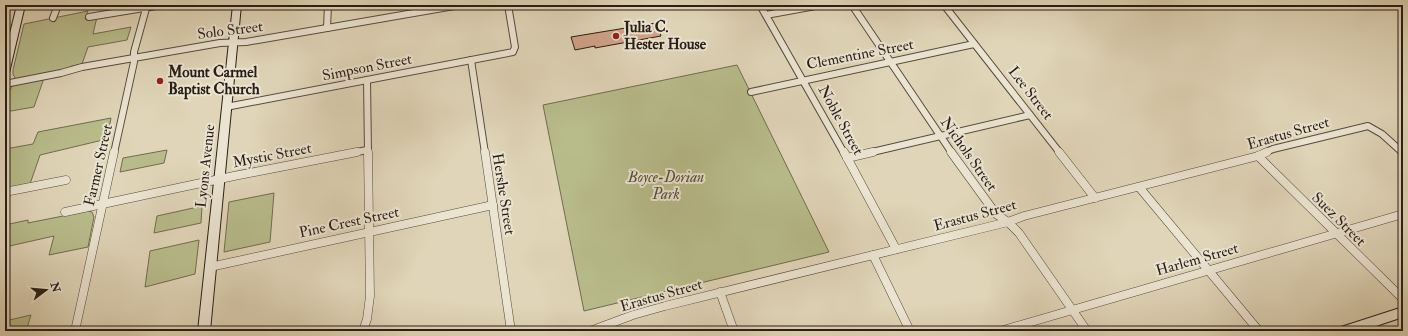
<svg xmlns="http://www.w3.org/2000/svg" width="1408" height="336" viewBox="0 0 1408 336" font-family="'IM FELL Double Pica',serif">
	<rect width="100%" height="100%" fill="#e0d5b8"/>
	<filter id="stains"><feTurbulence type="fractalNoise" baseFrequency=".005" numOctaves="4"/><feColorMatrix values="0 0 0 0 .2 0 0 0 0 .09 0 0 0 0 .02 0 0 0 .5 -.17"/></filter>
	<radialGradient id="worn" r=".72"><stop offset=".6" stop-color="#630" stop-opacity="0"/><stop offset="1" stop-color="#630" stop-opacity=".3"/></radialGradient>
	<g fill="#b8bc8b" stroke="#706c50">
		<polygon points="88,11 85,19 97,17 93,34 131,27 127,40 88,47 82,64 72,66 59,72 14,79 15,77 13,75 13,70 24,24"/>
		<polygon points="737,65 829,252 584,311 543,105"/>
		<polygon points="44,78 34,107 5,112 5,100 12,86"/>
		<polygon points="111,118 107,139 40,155 30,184 5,189 5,149 33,144 38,132"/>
		<polygon points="167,150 164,163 120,172 123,158"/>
		<polygon points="274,193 270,242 224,252 229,202"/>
		<polygon points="202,206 201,223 154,233 157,216"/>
		<polygon points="88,211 92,212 94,217 88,247 49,255 54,236 5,247 5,225 28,220 28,223"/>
		<polygon points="199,240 195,274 145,287 150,251"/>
		<polygon points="31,315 26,331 5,331 5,321"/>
	</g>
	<polygon fill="#d1a289" stroke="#281d15" points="656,23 661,36 595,48 595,46 575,50 571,37"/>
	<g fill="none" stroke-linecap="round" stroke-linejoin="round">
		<g stroke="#564b3e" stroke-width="8">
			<g id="street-far1">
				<polyline points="760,5 844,153"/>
				<polyline points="852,5 952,153"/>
				<polyline points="944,5 1060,153"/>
				<polyline points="766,15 821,5"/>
				<polyline points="89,17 162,5"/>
				<polyline points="53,18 58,5"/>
				<polyline points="327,28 328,5"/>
				<polyline points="471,60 485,153"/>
				<polyline points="367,80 368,153"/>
				<polyline points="5,84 61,73 82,67 220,43 246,42 460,5"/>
				<polyline points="751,92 974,44"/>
				<polyline points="226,107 513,52 515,47 508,5"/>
				<polyline points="114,153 134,62 134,52 147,5"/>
				<polyline points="352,153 367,150"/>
				<polyline points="868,153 1030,115"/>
				<polyline points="1264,153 1273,149 1368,126 1382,134 1403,153"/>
			</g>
		</g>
		<g stroke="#564b3e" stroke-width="9">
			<g id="street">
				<polyline points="485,152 511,331"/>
				<polyline points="844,152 896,249"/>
				<polyline points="951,152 996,214 1008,222 1019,233 1087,331"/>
				<polyline points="1059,152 1095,198"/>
				<polyline points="1402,152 1403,153"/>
				<polyline points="1258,156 1403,299"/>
				<polyline points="847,158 873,152"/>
				<polyline points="1139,187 1259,331"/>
				<polyline points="5,192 66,180"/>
				<polyline points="65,212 234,176 357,152"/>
				<polyline points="873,255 910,331"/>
				<polyline points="210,267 493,205"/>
				<polyline points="720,292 734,331"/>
				<polyline points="75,331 114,152"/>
				<polyline points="363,331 367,319 370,296 368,152"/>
				<polyline points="590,331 633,315 665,306 1008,222 1024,216 1258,156 1267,152"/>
				<polyline points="1000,331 1403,214"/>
			</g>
		</g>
		<g stroke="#281d15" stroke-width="2">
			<g id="secondary">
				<polygon points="17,5 25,5 9,73 5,76 5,54"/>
				<polygon points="233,5 241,5 210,331 198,331"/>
				<polygon points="1403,307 1403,317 1361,331 1339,331 1341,327"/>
			</g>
		</g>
		<use href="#street-far1" stroke="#ebe4d1" stroke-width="6"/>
		<use href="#street" stroke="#ebe4d1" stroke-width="8"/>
		<use href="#secondary" fill="#ebe4d1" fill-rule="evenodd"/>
	</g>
	<g fill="#8f2418" stroke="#ebe4d1" stroke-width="1.5">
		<circle cx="616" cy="36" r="4"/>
		<circle cx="160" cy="81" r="4"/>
	</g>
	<g text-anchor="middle" stroke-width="4" stroke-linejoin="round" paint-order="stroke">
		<g font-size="15" font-weight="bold" fill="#281d15" stroke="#ebe4d1" text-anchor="start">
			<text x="624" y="32">Julia C.<tspan x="624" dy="17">Hester House</tspan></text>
			<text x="168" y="77">Mount Carmel<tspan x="168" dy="17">Baptist Church</tspan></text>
		</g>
		<g font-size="15" fill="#281d15" stroke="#ebe4d1">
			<text transform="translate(230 30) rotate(-7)" y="5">Solo Street</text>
			<text transform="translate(860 54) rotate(-11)" y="5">Clementine Street</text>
			<text transform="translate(367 67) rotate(-11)" y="5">Simpson Street</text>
			<text transform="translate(1031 93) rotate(52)" y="5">Lee Street</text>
			<text transform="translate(841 120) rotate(61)" y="5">Noble Street</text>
			<text transform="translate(1288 133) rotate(-16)" y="5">Erastus Street</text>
			<text transform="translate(969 154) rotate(55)" y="5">Nichols Street</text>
			<text transform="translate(272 155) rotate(-11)" y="5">Mystic Street</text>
			<text transform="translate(98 165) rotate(-77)" y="5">Farmer Street</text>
			<text transform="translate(205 166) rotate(-84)" y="5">Lyons Avenue</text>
			<text transform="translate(504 194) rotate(81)" y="5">Hershe Street</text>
			<text transform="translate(975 215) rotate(-15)" y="5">Erastus Street</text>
			<text transform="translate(1339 219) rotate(45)" y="5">Suez Street</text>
			<text transform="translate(349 222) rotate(-12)" y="5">Pine Crest Street</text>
			<text transform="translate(1197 259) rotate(-16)" y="5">Harlem Street</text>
			<text transform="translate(661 295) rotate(-16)" y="5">Erastus Street</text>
		</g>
		<g font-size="15" font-style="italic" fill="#534d38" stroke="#ebe4d1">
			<text x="666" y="182">Boyce-Dorian<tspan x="666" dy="17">Park</tspan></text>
		</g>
	</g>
	<rect width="1408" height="336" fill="none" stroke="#e0d5b8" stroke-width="20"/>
	<rect x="6" y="6" width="1396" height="324" fill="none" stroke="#281d15" stroke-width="2"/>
	<rect x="10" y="10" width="1388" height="316" fill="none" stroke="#281d15"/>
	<g transform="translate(46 290) rotate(74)" stroke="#ebe4d1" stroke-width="3" paint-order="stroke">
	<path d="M0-3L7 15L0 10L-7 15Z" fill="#281d15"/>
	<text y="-6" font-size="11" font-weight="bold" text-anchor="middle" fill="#281d15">N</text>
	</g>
	<rect width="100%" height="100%" filter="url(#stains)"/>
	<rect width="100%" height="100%" fill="url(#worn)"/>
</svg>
